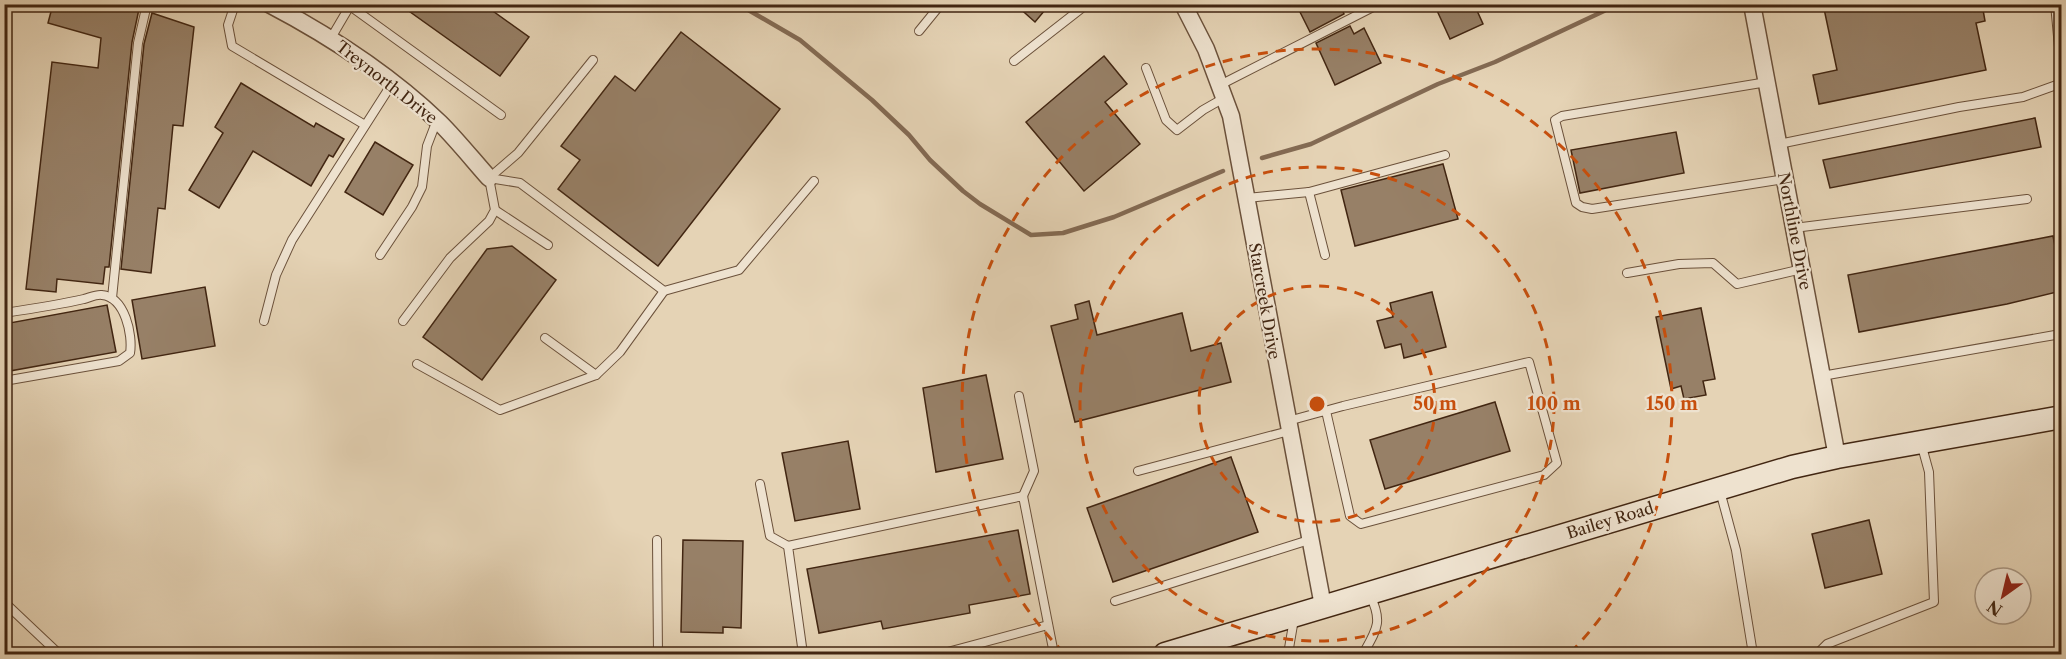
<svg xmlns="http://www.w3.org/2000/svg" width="2066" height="659" viewBox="0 0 2066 659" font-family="'Libre Caslon Text',serif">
	<rect width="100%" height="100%" fill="#e5d3b5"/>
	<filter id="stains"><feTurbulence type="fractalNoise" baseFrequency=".00333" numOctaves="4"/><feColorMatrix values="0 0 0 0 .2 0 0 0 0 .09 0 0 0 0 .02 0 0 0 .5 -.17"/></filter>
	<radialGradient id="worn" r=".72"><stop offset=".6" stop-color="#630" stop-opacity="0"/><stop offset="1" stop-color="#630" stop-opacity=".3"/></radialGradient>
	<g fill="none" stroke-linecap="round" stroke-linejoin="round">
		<g stroke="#836a53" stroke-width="4.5">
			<polyline points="738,4 800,40 872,100 909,135 930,160 963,191 980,204 1031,235 1063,233 1114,217 1223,171"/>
			<polyline points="1262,158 1311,144 1438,84 1495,62 1604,11 1613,4"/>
		</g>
	</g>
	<g fill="#978067" stroke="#422612" stroke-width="1.5">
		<polygon points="53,4 121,4 139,9 132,42 109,267 105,267 103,284 57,279 56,292 26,289 52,62 98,68 101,38 48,23"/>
		<polygon points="399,4 483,4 529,37 500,76"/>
		<polygon points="1015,4 1050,4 1035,22"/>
		<polygon points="1296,4 1340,4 1344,14 1310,32"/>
		<polygon points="1434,4 1474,4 1483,24 1450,39"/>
		<polygon points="1823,4 1982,4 1985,21 1976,23 1986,70 1819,104 1813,75 1837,70"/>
		<polygon points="152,13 194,27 183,126 173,125 165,209 158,208 151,273 121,269 144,44"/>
		<polygon points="1350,26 1354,34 1364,28 1381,63 1335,85 1316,43"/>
		<polygon points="681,32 780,109 658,266 558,189 580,160 561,146 615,76 635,91"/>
		<polygon points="1104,56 1127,84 1105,102 1140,144 1084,191 1026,122"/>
		<polygon points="241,83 314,127 316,123 344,139 333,157 329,155 311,186 253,151 219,208 189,190 223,133 215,127"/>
		<polygon points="2035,118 2041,147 1830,188 1823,160"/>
		<polygon points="1676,132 1684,173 1580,193 1571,150"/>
		<polygon points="375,142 413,165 383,215 345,192"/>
		<polygon points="1443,164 1458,219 1355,246 1341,190"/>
		<polygon points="2053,236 2061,277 2061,291 2007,304 1859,332 1848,275"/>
		<polygon points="512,246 556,280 482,380 423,337 487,249"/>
		<polygon points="205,287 215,346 142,359 132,300"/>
		<polygon points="1432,292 1446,347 1404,358 1401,344 1385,348 1377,321 1393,317 1390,303"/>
		<polygon points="1089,301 1097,335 1182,313 1191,351 1221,343 1231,382 1075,422 1051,326 1078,319 1075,305"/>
		<polygon points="107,305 116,352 4,372 4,324"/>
		<polygon points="1701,308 1715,379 1703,381 1706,395 1684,399 1681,386 1671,389 1656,317"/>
		<polygon points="986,375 1003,459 936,472 923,388"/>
		<polygon points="1495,402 1510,451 1385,489 1370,440"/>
		<polygon points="848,441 860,509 795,521 782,453"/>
		<polygon points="1231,457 1258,532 1113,582 1087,508"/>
		<polygon points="1869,520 1882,574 1825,588 1812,534"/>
		<polygon points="1018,530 1030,594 969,605 970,613 883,629 881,621 819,633 807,569"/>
		<polygon points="683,540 743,541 741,628 723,627 723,633 681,632"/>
	</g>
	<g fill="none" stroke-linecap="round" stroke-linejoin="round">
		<g stroke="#6b513b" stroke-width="10">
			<g id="lane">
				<polyline points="235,4 228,25 232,46 365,125"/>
				<polyline points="2055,4 2062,79"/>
				<polyline points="350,6 501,115"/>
				<polyline points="919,31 941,4"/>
				<polyline points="331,38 351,4"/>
				<polyline points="1014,61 1087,4"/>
				<polyline points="1146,68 1166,120 1177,130 1203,110 1224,98"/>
				<polyline points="1767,82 1562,116 1555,120 1576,203 1582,207 1592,209 1785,179"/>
				<polyline points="1220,85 1379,4"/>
				<polyline points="1779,144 1959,107 2023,97 2062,83"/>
				<polyline points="489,178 520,183 664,291 739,270 814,181"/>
				<polyline points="489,178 518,153 593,60"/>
				<polyline points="1309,192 1325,255"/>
				<polyline points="1247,198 1309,192 1445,155"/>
				<polyline points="495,210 548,245"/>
				<polyline points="1794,228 2027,199"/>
				<polyline points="380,255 412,207 422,187 427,146 437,120"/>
				<polyline points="1627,273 1679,264 1713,263 1737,284 1802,269"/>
				<polyline points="112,298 138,43 147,4"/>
				<path d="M4 313C31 309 58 305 84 299 89 298 96 294 102 295 125 297 133 335 130 353L119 361 4 381"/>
				<polyline points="264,321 276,275 292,240 393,82"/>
				<polyline points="403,321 450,258 489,221 495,210 489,178"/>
				<polyline points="545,338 596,375"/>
				<polyline points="417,364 500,410 596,375 620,352 664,291"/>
				<polyline points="1822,376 2055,335"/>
				<polyline points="1019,396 1034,471 1023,496"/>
				<polyline points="1288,421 1343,406 1529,362 1557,463 1544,475 1361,524 1350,516 1326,411"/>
				<polyline points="1138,471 1289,431"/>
				<polyline points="760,484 770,536 788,546"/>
				<polyline points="1720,491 1736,550 1753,654"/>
				<polyline points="657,540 658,654"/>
				<polyline points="1115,601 1309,540"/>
				<polyline points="4,602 58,653"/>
				<polyline points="803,654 788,546 1023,496 1054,654"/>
				<polyline points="940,654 1048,625"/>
				<polyline points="1288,654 1294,619"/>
				<path d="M1363 654C1377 629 1383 622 1370 595"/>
				<polyline points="1817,654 1827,644 1934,602 1929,472 1921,443"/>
			</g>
		</g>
		<g stroke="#6b513b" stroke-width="19">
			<g id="street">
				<path d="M269 4C330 36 390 75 440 123 457 140 473 160 489 178"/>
				<polyline points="1183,4 1206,49 1231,116 1323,606"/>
				<polyline points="1752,4 1837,457"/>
			</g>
		</g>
		<g stroke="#422612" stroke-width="25">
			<polyline id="secondary" points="1165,654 1792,467 1837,457 2062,417"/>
		</g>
		<use href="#lane" stroke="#eee2cf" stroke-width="8"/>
		<use href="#street" stroke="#eee2cf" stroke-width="16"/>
		<use href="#secondary" stroke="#eee2cf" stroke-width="22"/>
	</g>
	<g fill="none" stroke="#c74f0d" stroke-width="3" stroke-dasharray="10 8">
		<circle cx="1317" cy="404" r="118"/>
		<circle cx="1317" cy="404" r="237"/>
		<path d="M1064 653A355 355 0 1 1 1570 653"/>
	</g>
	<g text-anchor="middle" stroke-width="4.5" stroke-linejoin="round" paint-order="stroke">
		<g font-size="16" fill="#422612" stroke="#eee2cf">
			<text transform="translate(387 82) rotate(38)" y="6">Treynorth Drive</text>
			<text transform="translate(1795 231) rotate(79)" y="6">Northline Drive</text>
			<text transform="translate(1265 301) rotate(80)" y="6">Starcreek Drive</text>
			<text transform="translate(1610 520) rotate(-17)" y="6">Bailey Road</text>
		</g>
	</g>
	<circle cx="1317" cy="404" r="9" fill="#c74f0d" stroke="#eee2cf" stroke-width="3"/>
	<g font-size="18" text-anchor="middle" font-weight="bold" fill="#c74f0d" stroke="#eee2cf" stroke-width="4.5" stroke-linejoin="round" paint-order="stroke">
		<text x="1435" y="410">50 m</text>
		<text x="1554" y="410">100 m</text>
		<text x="1672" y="410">150 m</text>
	</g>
	<rect width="2066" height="659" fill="none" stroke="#e5d3b5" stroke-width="24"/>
	<rect x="6" y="6" width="2054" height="647" fill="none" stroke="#422612" stroke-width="3"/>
	<rect x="12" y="12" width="2042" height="635" fill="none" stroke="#422612" stroke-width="1.5"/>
	<g transform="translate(2003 596) rotate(214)"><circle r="28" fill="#eee2cf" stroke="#a99783" stroke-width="1.5"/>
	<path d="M0-4.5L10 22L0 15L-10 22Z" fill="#8f2418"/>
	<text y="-9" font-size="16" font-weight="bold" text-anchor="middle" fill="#422612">N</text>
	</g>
	<rect width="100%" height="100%" filter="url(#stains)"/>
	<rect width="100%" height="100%" fill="url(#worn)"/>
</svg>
